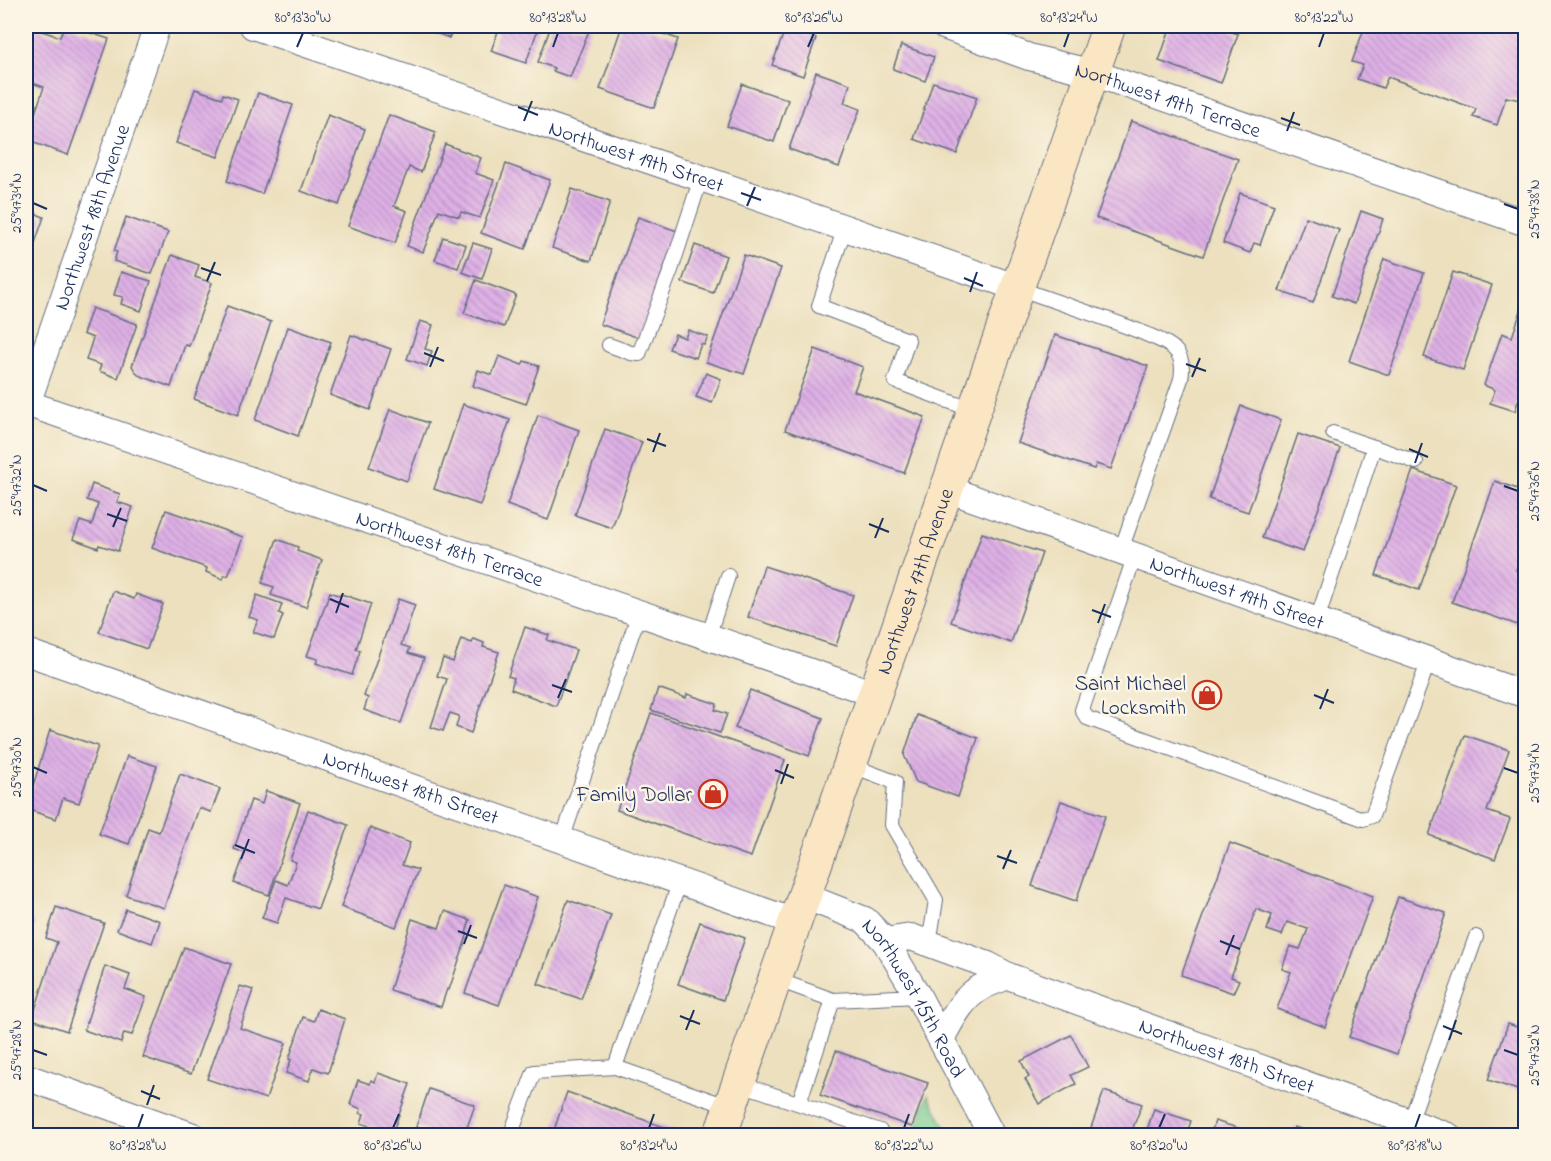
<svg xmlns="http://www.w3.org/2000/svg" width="1551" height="1161" viewBox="0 0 1551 1161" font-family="'Indie Flower',sans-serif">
	<defs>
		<pattern id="building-back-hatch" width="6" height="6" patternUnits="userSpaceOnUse" patternTransform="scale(1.5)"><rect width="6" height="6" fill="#dfb1e6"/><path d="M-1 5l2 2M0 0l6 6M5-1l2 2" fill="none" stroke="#b490be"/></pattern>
	</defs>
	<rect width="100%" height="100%" fill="#fcf5e5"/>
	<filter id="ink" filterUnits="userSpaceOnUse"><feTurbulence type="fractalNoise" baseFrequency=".0167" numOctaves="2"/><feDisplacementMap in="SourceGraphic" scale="12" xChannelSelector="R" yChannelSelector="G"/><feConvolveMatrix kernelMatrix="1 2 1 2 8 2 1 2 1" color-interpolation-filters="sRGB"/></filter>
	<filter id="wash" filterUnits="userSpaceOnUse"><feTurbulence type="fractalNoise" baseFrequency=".008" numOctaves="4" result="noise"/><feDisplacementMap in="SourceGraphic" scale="24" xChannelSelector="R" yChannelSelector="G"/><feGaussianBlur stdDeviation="1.35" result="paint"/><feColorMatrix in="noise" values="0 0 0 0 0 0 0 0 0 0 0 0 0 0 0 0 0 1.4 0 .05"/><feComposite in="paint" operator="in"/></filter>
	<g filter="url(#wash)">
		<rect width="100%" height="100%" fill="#ece0be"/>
		<polygon fill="#75ca8f" stroke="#487c76" stroke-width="1.5" points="928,1095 950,1135 914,1135"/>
		<g id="blocks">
			<g fill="url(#building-back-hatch)">
				<polygon points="26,26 60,37 64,26 69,26 109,39 68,155 26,140 44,87 26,81"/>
				<polygon points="417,26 454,26 449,38"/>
				<polygon points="500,26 539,26 526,63 491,51"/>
				<polygon points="551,26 591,26 570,77 553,71 554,68 538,62"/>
				<polygon points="622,26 640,26 678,39 654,108 600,89"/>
				<polygon points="1171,26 1214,26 1238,34 1221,83 1159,61"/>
				<polygon points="1365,26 1479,26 1502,34 1505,26 1515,26 1526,29 1526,83 1520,100 1506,97 1497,125 1473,117 1476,109 1388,77 1383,88 1357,79 1363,65 1352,62"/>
				<polygon points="786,27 816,38 803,76 772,65"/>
				<polygon points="901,45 934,57 925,81 893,69"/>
				<polygon points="816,72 850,84 844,103 860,109 839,167 789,149"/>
				<polygon points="933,82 977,97 957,154 914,139"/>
				<polygon points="742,84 788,100 774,142 727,126"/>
				<polygon points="195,89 222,98 223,94 238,99 218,157 176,143"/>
				<polygon points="258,93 293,105 262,194 227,181"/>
				<polygon points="328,115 365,129 339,205 301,191"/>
				<polygon points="389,115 436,132 421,172 409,167 394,206 407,211 395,243 348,226"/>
				<polygon points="1131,121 1238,159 1203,256 1096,218"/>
				<polygon points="445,144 481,158 475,173 494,180 480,218 461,212 459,217 439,210 423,252 407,246"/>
				<polygon points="506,164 550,180 525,249 481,233"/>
				<polygon points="572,189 610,202 591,261 552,248"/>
				<polygon points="1240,193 1274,205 1260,245 1254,243 1250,253 1223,243"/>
				<polygon points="26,210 44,217 26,269"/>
				<polygon points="1361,211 1383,219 1354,304 1332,296"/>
				<polygon points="126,217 168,232 152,274 114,261 117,252 114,251"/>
				<polygon points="638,217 677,231 639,338 600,324"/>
				<polygon points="1306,217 1339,230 1313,303 1279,291"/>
				<polygon points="443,237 466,245 458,268 435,260"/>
				<polygon points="473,243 492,249 482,279 462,272"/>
				<polygon points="695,245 726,256 713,293 682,282"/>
				<polygon points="172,255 199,265 195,277 212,283 189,346 185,345 171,387 138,375 132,366"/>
				<polygon points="744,255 781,268 744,374 706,362"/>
				<polygon points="1384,259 1424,273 1389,375 1349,361"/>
				<polygon points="121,272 151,281 141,311 121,304 123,297 114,295"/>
				<polygon points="1453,272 1492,285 1463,370 1424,357"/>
				<polygon points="476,280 516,295 504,327 464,313"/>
				<polygon points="227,306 271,322 238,415 194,399"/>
				<polygon points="92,308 137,324 118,378 99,371 101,365 86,360 93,338 83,334"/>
				<polygon points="1522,308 1526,309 1526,403 1518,401 1515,411 1490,403 1495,390 1484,385 1502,333 1512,337"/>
				<polygon points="420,321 433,325 425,349 432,351 427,366 407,359"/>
				<polygon points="288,327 331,342 298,436 255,420"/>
				<polygon points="688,330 708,337 704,345 701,344 696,358 669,349 675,334 685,338"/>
				<polygon points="351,335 391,349 370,410 330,395"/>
				<polygon points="1055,335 1148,366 1111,469 1096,464 1094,469 1018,443"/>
				<polygon points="815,349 863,367 854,391 925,417 904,473 785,430"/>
				<polygon points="499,356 522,365 524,361 539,366 526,404 473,386 478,370 492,375"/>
				<polygon points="706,373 721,379 712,403 696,397"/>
				<polygon points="463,404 510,420 480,505 434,489"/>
				<polygon points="1241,406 1281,420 1248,512 1209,499"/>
				<polygon points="390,409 428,423 407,481 369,467"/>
				<polygon points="538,415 579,430 548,520 507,505"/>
				<polygon points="605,429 642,442 612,528 575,515"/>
				<polygon points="1298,434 1340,448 1303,552 1262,538"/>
				<polygon points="1413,470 1456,485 1419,590 1376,575"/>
				<polygon points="1495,481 1526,492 1526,544 1516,570 1526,573 1526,628 1452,602"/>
				<polygon points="92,484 120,494 117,502 133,507 118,551 99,545 98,548 73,539 80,521 92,525 98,504 87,500"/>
				<polygon points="166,510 243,537 228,576 225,575 223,579 206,572 207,568 152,548"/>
				<polygon points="982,533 1042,553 1011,643 951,622"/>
				<polygon points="277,539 298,547 297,551 322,560 306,607 271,595 274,587 262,583"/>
				<polygon points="764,566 853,595 836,646 748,617"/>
				<polygon points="113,591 134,599 136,594 163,604 147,649 99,632"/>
				<polygon points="330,592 340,596 341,594 371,604 356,649 360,651 352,675 316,663 318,659 307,656"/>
				<polygon points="257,595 282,604 279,613 283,615 274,639 253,632 258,620 249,617"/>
				<polygon points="398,599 415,605 401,645 410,648 408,653 424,658 401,723 364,710 368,698 364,696"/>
				<polygon points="525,627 549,635 547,640 576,650 556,706 511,689 514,678 508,676"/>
				<polygon points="461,639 472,643 474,639 484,643 483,647 499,652 471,733 456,727 459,716 450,713 443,731 431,727 447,679 437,676 443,658 453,662"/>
				<polygon points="658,688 686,698 687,694 717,704 715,710 727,714 720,733 651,710"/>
				<polygon points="750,690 823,718 809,756 735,728"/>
				<polygon points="651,713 785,760 751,857 617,810"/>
				<polygon points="917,715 978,738 958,797 916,782 904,755"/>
				<polygon points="26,718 33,721 26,740"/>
				<polygon points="50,730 98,746 79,803 63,798 56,819 26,809"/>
				<polygon points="1465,735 1509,750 1487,811 1510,819 1495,859 1429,835"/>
				<polygon points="127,756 157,766 129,844 99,834"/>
				<polygon points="180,774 220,789 211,812 199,808 164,908 126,895 148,828 159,832"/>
				<polygon points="266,791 300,803 269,895 234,883 245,853 234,849 251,800 262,804"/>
				<polygon points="1061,801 1105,816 1076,901 1032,886"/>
				<polygon points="308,810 348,825 318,909 286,898 277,923 262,918 276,880 288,885 296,862 290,860"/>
				<polygon points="370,828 410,843 402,865 418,870 396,927 341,907"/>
				<polygon points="1230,843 1373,896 1325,1027 1277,1009 1291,972 1282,969 1290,946 1300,949 1308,929 1287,922 1282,935 1267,930 1272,915 1256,909 1231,977 1239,980 1233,993 1181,975"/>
				<polygon points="504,885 538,897 499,1005 465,993"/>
				<polygon points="1398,897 1446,913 1397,1054 1349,1037"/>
				<polygon points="568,900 611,915 581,999 538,984"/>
				<polygon points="56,907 104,923 67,1031 32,1019 57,942 46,938"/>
				<polygon points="126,909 160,921 152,943 117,930"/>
				<polygon points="445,911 470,920 466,933 468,933 449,990 447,989 441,1007 390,990 412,919 439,928"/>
				<polygon points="26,918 35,921 26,946"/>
				<polygon points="700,922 745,938 723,1000 678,984"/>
				<polygon points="184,947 231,964 191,1074 143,1057"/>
				<polygon points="105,966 130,975 125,989 146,997 132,1035 124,1033 121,1043 84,1030"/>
				<polygon points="240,986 253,990 240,1028 286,1043 266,1099 207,1079"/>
				<polygon points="318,1009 345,1019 328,1073 313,1068 309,1081 286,1073 291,1060 289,1059 303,1017 314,1021"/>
				<polygon points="1508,1024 1526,1030 1526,1093 1488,1080"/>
				<polygon points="1071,1035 1088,1067 1071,1075 1076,1084 1039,1104 1025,1079 1029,1077 1021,1061"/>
				<polygon points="836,1051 928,1083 912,1127 820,1095"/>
				<polygon points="378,1073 410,1084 392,1134 361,1123 364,1114 360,1113 361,1109 350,1104 358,1080 370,1084 371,1080 375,1082"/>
				<polygon points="429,1089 475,1105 464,1136 426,1136 428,1131 416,1127"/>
				<polygon points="1104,1091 1142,1104 1130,1136 1088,1136"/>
				<polygon points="567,1092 675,1131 674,1136 552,1136"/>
				<polygon points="1154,1109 1191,1121 1186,1136 1145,1136"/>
				<polygon points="1215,1121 1241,1129 1239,1136 1210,1136"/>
				<polygon points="1294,1127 1320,1135 1320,1136 1292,1136"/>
			</g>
		</g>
	</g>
	<g filter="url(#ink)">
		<use href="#blocks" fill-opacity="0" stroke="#646d80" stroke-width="1.5"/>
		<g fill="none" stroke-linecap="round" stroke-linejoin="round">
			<g stroke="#646d80" stroke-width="16">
				<g id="service">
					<polyline points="845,227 819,306 908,340 895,381 975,411"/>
					<path d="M1018 288C1059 303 1101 316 1141 332 1152 337 1166 341 1174 349 1183 357 1183 368 1181 379L1121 550"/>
					<polyline points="609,345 631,353 639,354 671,270 701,178"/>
					<polyline points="1333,433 1374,447"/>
					<polyline points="1135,555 1082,710 1087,718 1363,819 1372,816 1429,660"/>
					<polyline points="1317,620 1374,447 1416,462"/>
					<polyline points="708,637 728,576"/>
					<polyline points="850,765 895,782 892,825 936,900 929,944"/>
					<polyline points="562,840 639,613"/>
					<polyline points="680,881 615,1067 730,1107"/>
					<polyline points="775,979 833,1000 918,996"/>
					<polyline points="738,1083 880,1131"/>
					<polyline points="799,1103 833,1000"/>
					<polyline points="1410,1122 1476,937"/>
					<polyline points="510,1136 534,1072 615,1067"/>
				</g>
			</g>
			<g stroke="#646d80" stroke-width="28">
				<g id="minor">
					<path id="s1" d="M253 26 701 178 1018 288"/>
					<path id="s2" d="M944 26 1029 57 1093 73 1526 223"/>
					<path id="s3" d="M26 403 875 694"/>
					<path id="s4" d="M26 407 157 26"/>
					<path id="s5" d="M947 489 1526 695"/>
					<path id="s6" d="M26 652 795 922"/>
					<path id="s7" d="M804 896 865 920 885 941 918 996 992 1136"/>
					<path id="s8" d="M885 941 911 937 988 965 1008 976 1448 1136"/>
					<path d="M941 1039C951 1021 962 997 982 987 990 982 999 980 1008 976"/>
					<polyline points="26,1077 193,1136"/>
				</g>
			</g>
			<g stroke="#646d80" stroke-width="35">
				<g id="secondary">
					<path id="s9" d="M720 1136 1109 26"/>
				</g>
			</g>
			<use href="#service" stroke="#fff" stroke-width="14"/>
			<use href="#minor" stroke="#fff" stroke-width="26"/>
			<use href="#secondary" stroke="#fbe6c4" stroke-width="33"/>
		</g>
	</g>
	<path fill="none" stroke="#1b2f5e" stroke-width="2" d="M297 47 303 33M553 47 558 33M808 47 814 33M1064 47 1069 33M1319 47 1324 33M518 107 538 115M1281 118 1300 125M524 121 532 101M1287 131 1294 112M741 193 761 200M33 203 47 209M1504 204 1518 209M747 206 755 187M201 268 221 275M964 278 983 286M207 281 215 262M970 292 977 272M424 353 444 361M1186 364 1206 371M430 367 438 347M1192 377 1200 358M647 439 666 446M1409 449 1428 457M653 452 660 433M1415 463 1422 443M33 485 47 491M1504 486 1518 491M107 514 127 521M869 524 889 532M113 527 121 508M875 538 883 518M330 599 349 607M1092 610 1111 617M336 613 343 593M1098 623 1105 604M552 685 572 692M1314 695 1334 703M558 698 566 679M1320 709 1328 689M33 767 47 773M1504 768 1518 773M775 770 794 778M781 784 788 764M235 845 255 853M997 856 1017 863M241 859 249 839M1003 869 1011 850M458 931 477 938M1220 941 1240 949M464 944 471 925M1226 955 1234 935M680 1016 700 1024M1443 1026 1462 1034M686 1030 694 1010M1449 1040 1456 1020M33 1050 47 1055M1504 1050 1518 1055M141 1091 160 1099M147 1105 154 1085M138 1128 143 1114M393 1128 399 1114M649 1128 654 1114M904 1128 909 1114M1159 1128 1165 1114M1415 1128 1420 1114"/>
	<defs>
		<g id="shop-ring" transform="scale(1.5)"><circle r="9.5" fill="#fcf5e5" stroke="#c8321e" stroke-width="1.5"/><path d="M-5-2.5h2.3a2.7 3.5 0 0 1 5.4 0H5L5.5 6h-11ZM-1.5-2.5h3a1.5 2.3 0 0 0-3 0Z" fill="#c8321e"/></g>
	</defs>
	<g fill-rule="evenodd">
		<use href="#shop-ring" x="1207" y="695"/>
		<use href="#shop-ring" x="713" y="794"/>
	</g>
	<g text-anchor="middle" stroke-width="5" stroke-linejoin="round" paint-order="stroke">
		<g font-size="21" fill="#1b2f5e" stroke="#fcf5e5">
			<text dy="7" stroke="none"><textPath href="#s2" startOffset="236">Northwest 19th Terrace</textPath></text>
			<text dy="7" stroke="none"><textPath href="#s1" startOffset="405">Northwest 19th Street</textPath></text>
			<text dy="7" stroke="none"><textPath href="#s4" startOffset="201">Northwest 18th Avenue</textPath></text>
			<text dy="7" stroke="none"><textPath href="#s3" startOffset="448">Northwest 18th Terrace</textPath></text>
			<text dy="7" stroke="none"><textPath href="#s9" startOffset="588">Northwest 17th Avenue</textPath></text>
			<text dy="7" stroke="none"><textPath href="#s5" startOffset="308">Northwest 19th Street</textPath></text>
			<text dy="7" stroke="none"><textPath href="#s6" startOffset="408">Northwest 18th Street</textPath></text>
			<text dy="7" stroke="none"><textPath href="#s7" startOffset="158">Northwest 15th Road</textPath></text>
			<text dy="7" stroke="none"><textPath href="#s8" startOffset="364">Northwest 18th Street</textPath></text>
		</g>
		<g font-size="21" fill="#1b2f5e" stroke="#fcf5e5" text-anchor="end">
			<text x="1186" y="690">Saint Michael<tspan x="1186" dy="24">Locksmith</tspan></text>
			<text x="692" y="801">Family Dollar</text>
		</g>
	</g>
	<rect width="1551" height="1161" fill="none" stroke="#fcf5e5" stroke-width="66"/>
	<rect x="33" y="33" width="1485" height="1095" fill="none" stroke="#1b2f5e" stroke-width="2"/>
	<g font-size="15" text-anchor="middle" fill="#1b2f5e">
		<text x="303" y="22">80°13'30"W</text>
		<text x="558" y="22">80°13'28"W</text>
		<text x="814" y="22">80°13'26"W</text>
		<text x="1069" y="22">80°13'24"W</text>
		<text x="1324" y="22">80°13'22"W</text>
		<text transform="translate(16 203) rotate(-90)" y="5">25°47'34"N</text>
		<text transform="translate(1534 209) rotate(-90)" y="5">25°47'38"N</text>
		<text transform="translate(16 485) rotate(-90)" y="5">25°47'32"N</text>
		<text transform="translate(1534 491) rotate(-90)" y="5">25°47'36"N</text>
		<text transform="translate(16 767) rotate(-90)" y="5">25°47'30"N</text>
		<text transform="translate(1534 773) rotate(-90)" y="5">25°47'34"N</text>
		<text transform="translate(16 1050) rotate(-90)" y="5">25°47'28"N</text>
		<text transform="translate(1534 1055) rotate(-90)" y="5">25°47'32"N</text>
		<text x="138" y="1150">80°13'28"W</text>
		<text x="393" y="1150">80°13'26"W</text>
		<text x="649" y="1150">80°13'24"W</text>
		<text x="904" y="1150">80°13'22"W</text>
		<text x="1159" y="1150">80°13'20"W</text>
		<text x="1415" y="1150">80°13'18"W</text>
	</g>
</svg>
